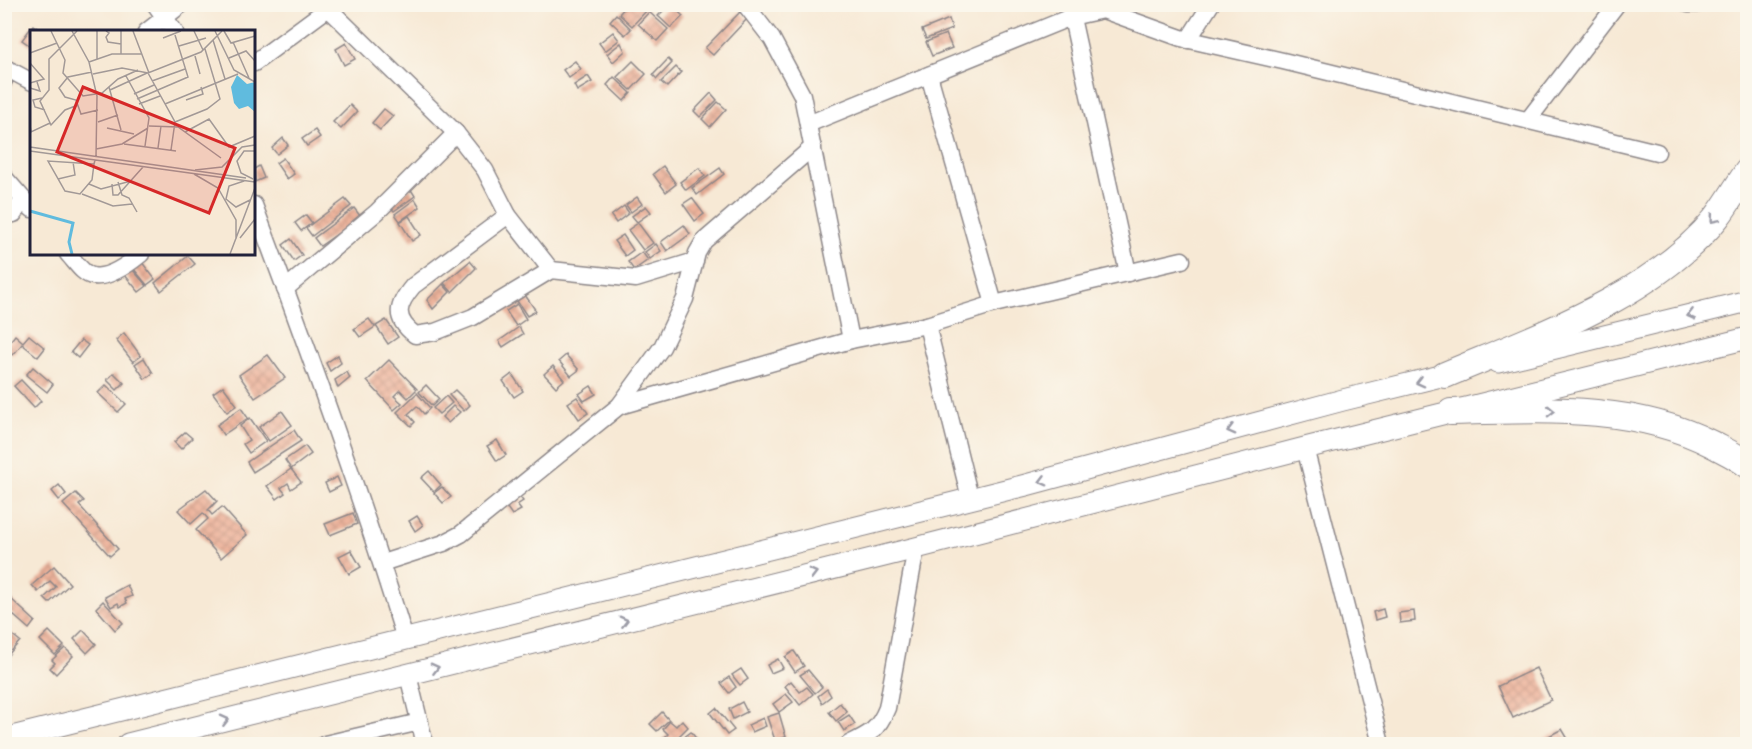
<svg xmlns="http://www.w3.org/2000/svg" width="1752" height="749" viewBox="0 0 1752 749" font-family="'Playpen Sans',sans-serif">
	<defs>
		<pattern id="building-cross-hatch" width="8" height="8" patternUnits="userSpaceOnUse" patternTransform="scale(1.5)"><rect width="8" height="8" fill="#edb39b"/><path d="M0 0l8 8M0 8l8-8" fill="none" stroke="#cb9a86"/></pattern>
	</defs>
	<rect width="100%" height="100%" fill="#fbf7ec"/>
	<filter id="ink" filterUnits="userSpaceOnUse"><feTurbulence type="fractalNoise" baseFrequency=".0167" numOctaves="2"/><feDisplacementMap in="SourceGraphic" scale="12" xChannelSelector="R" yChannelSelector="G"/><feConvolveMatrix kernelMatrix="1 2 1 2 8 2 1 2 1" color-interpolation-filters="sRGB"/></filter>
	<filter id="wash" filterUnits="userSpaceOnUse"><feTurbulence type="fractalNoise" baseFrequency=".008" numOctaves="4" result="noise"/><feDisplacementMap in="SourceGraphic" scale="24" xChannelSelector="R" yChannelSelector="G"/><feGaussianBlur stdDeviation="1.35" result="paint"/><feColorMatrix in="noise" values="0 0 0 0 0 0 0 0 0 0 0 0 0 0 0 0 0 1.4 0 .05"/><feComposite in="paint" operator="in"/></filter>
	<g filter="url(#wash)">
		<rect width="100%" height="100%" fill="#f7e9d5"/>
		<g id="blocks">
			<g fill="url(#building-cross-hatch)">
				<polygon points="628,4 643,4 648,9 632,26 619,14"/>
				<polygon points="670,4 683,16 671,28 658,16"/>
				<polygon points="649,12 668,29 657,41 638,24"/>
				<polygon points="740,12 747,19 713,55 705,48"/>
				<polygon points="616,14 631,29 625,35 610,21"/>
				<polygon points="949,19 952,29 926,39 922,30"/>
				<polygon points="33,25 43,32 32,32 32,47 22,40"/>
				<polygon points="613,32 619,40 605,51 599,43"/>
				<polygon points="946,34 952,48 932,56 926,42"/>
				<polygon points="346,43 355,59 344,65 336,49"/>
				<polygon points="621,43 625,51 613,62 607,54"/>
				<polygon points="668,59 672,63 657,79 653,75"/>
				<polygon points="575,61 581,69 569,78 563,70"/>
				<polygon points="633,61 646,74 631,90 617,77"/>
				<polygon points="676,67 681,72 667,87 661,82"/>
				<polygon points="588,76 592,82 577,91 574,85"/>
				<polygon points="4,77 13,82 4,97"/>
				<polygon points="614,77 631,93 624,101 607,85"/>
				<polygon points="711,93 717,100 700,117 694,111"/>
				<polygon points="718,102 726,109 710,127 702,119"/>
				<polygon points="350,105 357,112 341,129 333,122"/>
				<polygon points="384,109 393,116 380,130 372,123"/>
				<polygon points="315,130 320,137 307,146 302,139"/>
				<polygon points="283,138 288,145 277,154 272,148"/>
				<polygon points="283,158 294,174 287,179 276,163"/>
				<polygon points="259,166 264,178 255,182 254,169"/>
				<polygon points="663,166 676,184 666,192 653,174"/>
				<polygon points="699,168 705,176 686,190 680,182"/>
				<polygon points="720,168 724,174 697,195 692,188"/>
				<polygon points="410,188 415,196 394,211 388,204"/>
				<polygon points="637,197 642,204 631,212 626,205"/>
				<polygon points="692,198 704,214 695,221 683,204"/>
				<polygon points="345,199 351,206 312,236 306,228"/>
				<polygon points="415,199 420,207 400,221 395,214"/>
				<polygon points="624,206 629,213 616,223 611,216"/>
				<polygon points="646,206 651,212 637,222 632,216"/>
				<polygon points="354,208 361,217 320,246 314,238"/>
				<polygon points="306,215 312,223 301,231 295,223"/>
				<polygon points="409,216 421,235 412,241 400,222"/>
				<polygon points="638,223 653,243 643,250 628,230"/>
				<polygon points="684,225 690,234 667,251 661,242"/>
				<polygon points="623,235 633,250 625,256 614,241"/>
				<polygon points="291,239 302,255 294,261 283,245"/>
				<polygon points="656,244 661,251 650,259 645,252"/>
				<polygon points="642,252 648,260 634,270 628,262"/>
				<polygon points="188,256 195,264 161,291 155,283"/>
				<polygon points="141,261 155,279 147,285 133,268"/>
				<polygon points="470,261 476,268 452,292 444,283"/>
				<polygon points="131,268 147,286 139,292 124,274"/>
				<polygon points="443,284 450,292 433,309 427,300"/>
				<polygon points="525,295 536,311 527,316 517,301"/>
				<polygon points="517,304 526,319 516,326 506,311"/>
				<polygon points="369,319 375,327 360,337 354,329"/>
				<polygon points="386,320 398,337 388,344 376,326"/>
				<polygon points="519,327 523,334 503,347 499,341"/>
				<polygon points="124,333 141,356 133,362 116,340"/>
				<polygon points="15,335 23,342 29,335 45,348 38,357 22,344 13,355 5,348"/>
				<polygon points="81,340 88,345 78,358 71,352"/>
				<polygon points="268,355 285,378 255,398 239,375"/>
				<polygon points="338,355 341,363 330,371 326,363"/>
				<polygon points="566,355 579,370 571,376 559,361"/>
				<polygon points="144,358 153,373 145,379 135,364"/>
				<polygon points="389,360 417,389 408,398 400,390 394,396 402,403 394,410 367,381"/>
				<polygon points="553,366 564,380 556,387 544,374"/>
				<polygon points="33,367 53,384 47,392 26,375"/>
				<polygon points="347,372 350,378 338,388 335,380"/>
				<polygon points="114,373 124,383 117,390 107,380"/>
				<polygon points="512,374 523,391 514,397 503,381"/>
				<polygon points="21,380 41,401 34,408 14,386"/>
				<polygon points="106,385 126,404 118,412 98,393"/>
				<polygon points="426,385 439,399 432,406 419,392"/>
				<polygon points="223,386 237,405 227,412 213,393"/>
				<polygon points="591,386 596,394 584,401 579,394"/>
				<polygon points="455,390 470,405 464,411 449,395"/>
				<polygon points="417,393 430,408 424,414 417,406 408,414 415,422 411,426 397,412"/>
				<polygon points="446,396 452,403 439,414 433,408"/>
				<polygon points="577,397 588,413 579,419 568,403"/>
				<polygon points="453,406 460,412 448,423 442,417"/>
				<polygon points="241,408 248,418 223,435 217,425"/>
				<polygon points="282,411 292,425 269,441 259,427"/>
				<polygon points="250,418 266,441 249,453 243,444 249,440 240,426"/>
				<polygon points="294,430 301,441 253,472 247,462"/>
				<polygon points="185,432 192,438 181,449 174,442"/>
				<polygon points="497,440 506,455 497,461 487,446"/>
				<polygon points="305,446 311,454 291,469 285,460"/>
				<polygon points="291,469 301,482 291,489 288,483 281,488 285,493 277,499 267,486"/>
				<polygon points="429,471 441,485 434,492 421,478"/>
				<polygon points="337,477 341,486 329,492 325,483"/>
				<polygon points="59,485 66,494 59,500 52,491"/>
				<polygon points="442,487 451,497 443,503 434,493"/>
				<polygon points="206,489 217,501 208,510 212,515 222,507 247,535 221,558 196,530 208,519 203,513 191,524 178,510"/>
				<polygon points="76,493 84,501 79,505 118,549 110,556 63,504"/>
				<polygon points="519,496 523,501 517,505 521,510 512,515 505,505"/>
				<polygon points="353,513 357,524 330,535 325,524"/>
				<polygon points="417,516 423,525 415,531 409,521"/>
				<polygon points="351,550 361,567 349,574 339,556"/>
				<polygon points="54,566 70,584 49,603 44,598 56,587 50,581 38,592 32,585"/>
				<polygon points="127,585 132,596 125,599 127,603 120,607 118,603 111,607 105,597"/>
				<polygon points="10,598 35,621 29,629 4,607 4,604"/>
				<polygon points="103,601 123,623 115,630 96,608"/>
				<polygon points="1383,609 1385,617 1375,620 1373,612"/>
				<polygon points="1414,611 1415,621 1400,623 1399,613"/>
				<polygon points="83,630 96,644 87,653 74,639"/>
				<polygon points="49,631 64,646 55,655 40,640"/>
				<polygon points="10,633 20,641 8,655 4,652 4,640"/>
				<polygon points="65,648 73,656 56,674 50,668 55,663 52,660"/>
				<polygon points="794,651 804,666 795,672 785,657"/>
				<polygon points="778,659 783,668 771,673 767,665"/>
				<polygon points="1536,668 1551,700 1513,718 1498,686"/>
				<polygon points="741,669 748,679 740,685 732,675"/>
				<polygon points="808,670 822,687 815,693 800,675"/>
				<polygon points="729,677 736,687 729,693 721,683"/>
				<polygon points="791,681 800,692 807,687 813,694 800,705 785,686"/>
				<polygon points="827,689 831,696 822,703 818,696"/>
				<polygon points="786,694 793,702 779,712 773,704"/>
				<polygon points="742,702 747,712 733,719 729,709"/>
				<polygon points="840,703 847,712 836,721 829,712"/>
				<polygon points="716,708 734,730 727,735 710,713"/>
				<polygon points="662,712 669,720 657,731 650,724"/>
				<polygon points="779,713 786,737 775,740 767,717"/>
				<polygon points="849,715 855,724 844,731 838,722"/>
				<polygon points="763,718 766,726 752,732 748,725"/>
				<polygon points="682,720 688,727 671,744 661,744 659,743 668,734 663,729 670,721 676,726"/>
				<polygon points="1562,729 1571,744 1534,744"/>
				<polygon points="691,732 698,741 693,744 675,744"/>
			</g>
		</g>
	</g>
	<g filter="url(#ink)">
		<use href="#blocks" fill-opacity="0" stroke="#8c8688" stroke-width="1.5"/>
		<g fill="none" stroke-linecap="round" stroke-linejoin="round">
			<g stroke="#8c8688" stroke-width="19">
				<g id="minor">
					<polyline points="155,4 175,32"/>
					<polyline points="324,4 456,133 485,170 508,215 551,270"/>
					<polyline points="745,4 772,39 802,95 851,340"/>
					<polyline points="1069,4 1128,273"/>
					<polyline points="1688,4 1698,4"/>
					<polyline points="146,32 182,4"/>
					<polyline points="1188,40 1211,4"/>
					<polyline points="254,63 327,9"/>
					<polyline points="4,67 32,82"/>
					<polyline points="929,75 994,304"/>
					<polyline points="1528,120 1617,4"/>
					<polyline points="808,124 1071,17 1103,10 1181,38 1283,61 1657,152"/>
					<polyline points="4,177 32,209"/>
					<path d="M254 205C308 348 360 492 405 639"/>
					<path d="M508 215 413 286C397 305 393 318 415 335L435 332 473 317 551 270 636 279 695 261"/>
					<polyline points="4,216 14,214 23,199"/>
					<path d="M68 254C75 261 83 275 93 276 109 279 130 263 141 254"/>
					<polyline points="285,289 377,212 456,133"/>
					<polyline points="927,325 970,498"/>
					<polyline points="619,406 851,340 927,325 994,304 1182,260"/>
					<polyline points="1305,448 1381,744"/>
					<polyline points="382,563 444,543 461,534 619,406 662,347 685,299 697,253 704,241 813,147"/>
					<polyline points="408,675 425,744"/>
					<polyline points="325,744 420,722"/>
					<path d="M849 744C870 734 878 730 887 708L916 548"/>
				</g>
			</g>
			<g stroke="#8c8688" stroke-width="23">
				<g id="major">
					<polyline points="1498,362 1748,301"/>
					<polyline points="4,739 1026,485 1343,400 1461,371"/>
					<polyline points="128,744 916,548 1305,448 1748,338"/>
				</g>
			</g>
			<g stroke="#8c8688" stroke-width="28">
				<g id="highway">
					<path d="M1445 375C1535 337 1654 296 1717 217 1728 203 1737 186 1748 171"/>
					<path d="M1451 412C1538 410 1632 403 1712 444 1725 451 1737 456 1748 465"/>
				</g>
			</g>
			<use href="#minor" stroke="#fff" stroke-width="16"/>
			<use href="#major" stroke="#fff" stroke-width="21"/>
			<use href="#highway" stroke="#fff" stroke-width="26"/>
		</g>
		<defs><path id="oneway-chevron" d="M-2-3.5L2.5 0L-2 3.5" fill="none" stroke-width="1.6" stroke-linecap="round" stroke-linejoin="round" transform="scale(1.5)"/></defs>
		<g stroke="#9c9ca7">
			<use href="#oneway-chevron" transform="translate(1714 219) rotate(130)"/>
			<use href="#oneway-chevron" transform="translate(1691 315) rotate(166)"/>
			<use href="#oneway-chevron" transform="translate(1420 382) rotate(166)"/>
			<use href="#oneway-chevron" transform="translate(1551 411) rotate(1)"/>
			<use href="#oneway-chevron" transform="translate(1231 430) rotate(165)"/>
			<use href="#oneway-chevron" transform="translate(1043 481) rotate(165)"/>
			<use href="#oneway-chevron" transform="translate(813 573) rotate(-14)"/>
			<use href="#oneway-chevron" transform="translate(624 621) rotate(-14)"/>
			<use href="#oneway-chevron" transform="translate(435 668) rotate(-14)"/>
			<use href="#oneway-chevron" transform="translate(225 720) rotate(-14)"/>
		</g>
	</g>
	<g transform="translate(30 30)">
		<rect width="225" height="225" fill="#f7e9d5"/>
		<path d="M207 45 217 54 225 52V82L218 76 209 79 204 73 201 57Z" fill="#60bbde"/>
		<path fill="none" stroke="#60bbde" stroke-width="3" d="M0 181 43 193 39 212 42 224"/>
		<path fill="none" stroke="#a29997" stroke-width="1.5" d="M21 1 35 30 33 43 53 66 72 63 88 49 108 40M42 1 59 32 67 66 66 127M47 1 19 29V60L10 71 21 95 35 80 48 75M76 1 79 3 76 7 78 12 91 14M103 1 119 43M164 1 173 20M185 1 204 40 225 52M194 1 201 13 225 6M133 8 151 1M183 10 195 49M203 12 219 48M149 16 176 8M0 23 27 13M91 24V1M165 26 170 44M199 28 216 21 225 31M67 29V1M59 32 82 24H112M0 33 14 49 0 53M62 42 38 47 29 58 35 67 46 70 51 84 68 80M118 43 145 92 141 120M63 44 92 38 118 43 171 22 192 1M96 46 119 88 115 116M122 51 155 39M79 57 91 100M0 58 10 61 7 52M80 60 117 43M104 64 124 55M12 68 3 70 5 77 15 80M107 69 158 47 145 5M156 70 173 64 171 57M109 74 130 66M135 74 208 44M68 92 88 85M145 92 177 79 190 69 175 19M0 95 1 102 20 93M119 96 148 97 191 128M77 98 104 104M155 102 179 89 199 117 225 106M94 114 146 121M0 117 216 148M128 118 131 96M66 119 92 114 118 98M0 121 225 152M64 134 18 131 35 161 50 164 61 151 62 150 64 134 65 130M165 140 192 137 212 117 225 115M164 144 188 158 206 190V209M28 149 45 145 43 132M223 149 211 143 207 131 214 121H225M214 151 199 156 196 169 206 177 220 170M88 152 92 165 99 168 107 182M59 154 71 159 101 151M82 154 83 165H88L113 137M52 164 83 176 102 174M210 208 225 189M200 224 225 158"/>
		<path fill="#d62828" fill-opacity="0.15" stroke="#d62828" stroke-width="3" d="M53 57 205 118 179 183 27 122Z"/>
		<rect width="225" height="225" fill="none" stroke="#22223b" stroke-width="3"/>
	</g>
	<rect width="1752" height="749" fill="none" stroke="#fbf7ec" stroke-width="24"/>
</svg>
